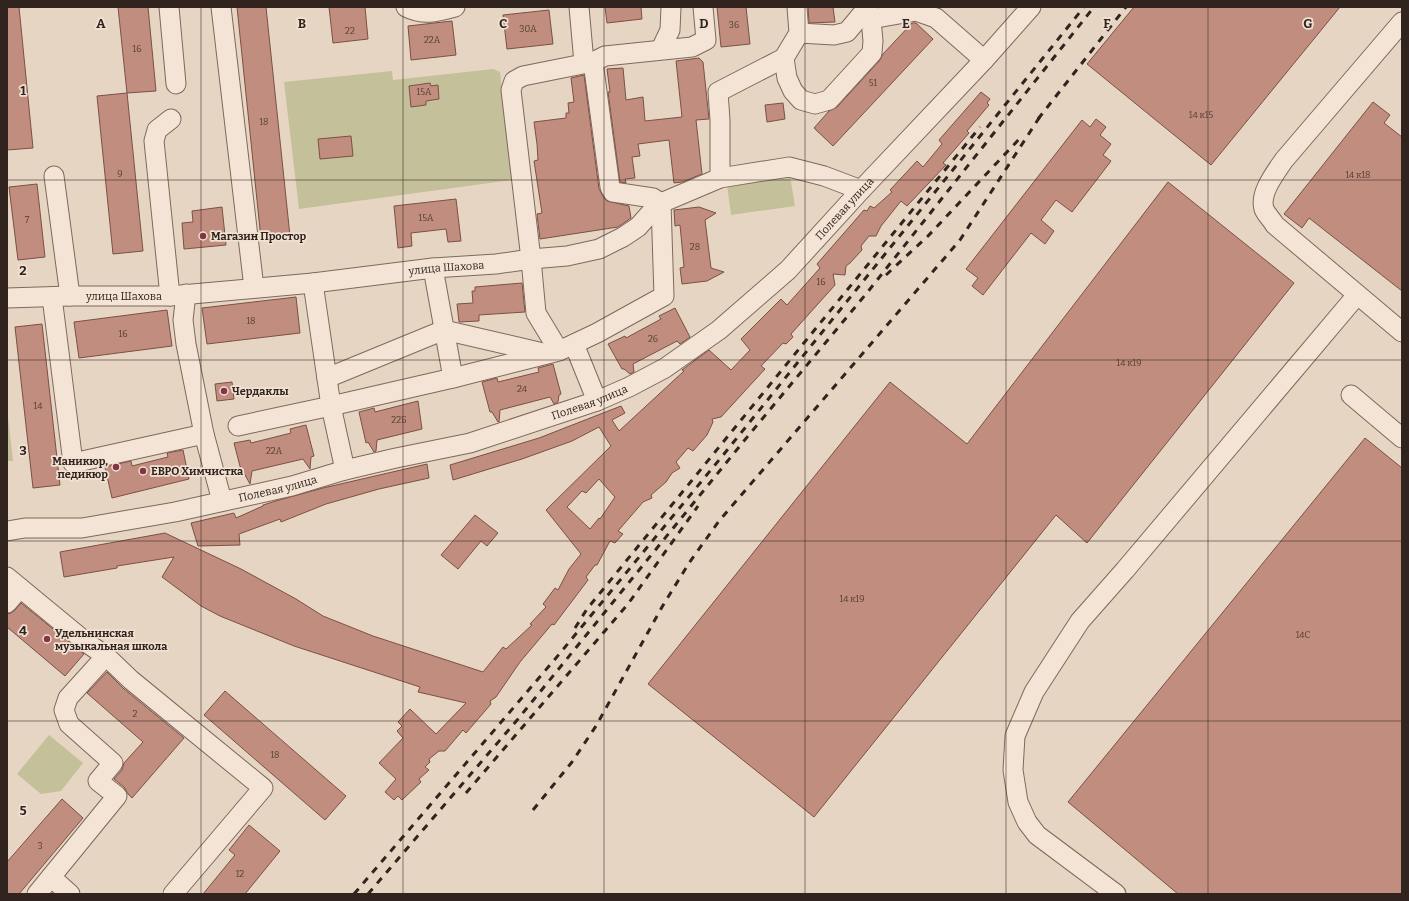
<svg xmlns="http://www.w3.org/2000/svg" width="1409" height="901" viewBox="0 0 1409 901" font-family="Bitter,serif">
	<rect width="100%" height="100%" fill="#e7d5c3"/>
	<g fill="#c4c099">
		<polygon points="493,69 500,72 512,180 299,209 284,82 392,71 393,80"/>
		<polygon points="790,176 795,206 731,215 727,185"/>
		<polygon points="7,408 13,461 7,461"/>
		<polygon points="49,735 83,763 61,791 41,794 17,774"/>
	</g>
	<g fill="#c18d7e" stroke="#7b5045" fill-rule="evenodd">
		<polygon points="7,7 19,7 33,148 7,150"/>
		<polygon points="118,7 148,7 156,91 127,93"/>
		<polygon points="237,7 266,7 290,236 261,239"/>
		<polygon points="329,7 365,7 368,39 333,43"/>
		<polygon points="605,7 641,7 642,19 607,23"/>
		<polygon points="717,7 746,7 750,44 721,47"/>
		<polygon points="808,7 833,7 835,22 809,23"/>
		<polygon points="1134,7 1340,7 1211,165 1087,64"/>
		<polygon points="549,10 553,44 507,49 503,15"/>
		<polygon points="452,21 456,55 411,60 408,26"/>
		<polygon points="912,23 916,23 933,39 833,146 814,128 829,111 837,107 880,60 883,54"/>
		<polygon points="699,58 703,62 709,119 696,120 702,174 682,182 674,183 669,140 638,144 640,156 632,157 635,178 625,179 626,183 620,182 608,92 610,92 607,69 623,68 626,100 643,97 645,121 682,117 676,61"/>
		<polygon points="584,75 599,189 604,198 607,201 629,206 631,218 618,227 540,239 537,214 542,213 534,161 538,160 537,144 534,122 566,118 566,113 569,113 568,103 574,102 571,78"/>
		<polygon points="430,83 431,86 438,85 439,99 426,101 426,105 411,107 409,86"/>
		<path d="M981 92 990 99 987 103 989 105 967 131 969 133 943 163 946 165 907 206 901 201 881 226 876 236H869L861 246 862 250 850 263 846 266 845 275 833 274 835 285 791 334 793 337 786 344 783 343 761 366 765 369 721 417 712 419 713 422 707 435 693 451 688 448 676 462 680 468 672 473 666 482 651 495 652 498 643 502 618 531 623 534 615 543 610 541 597 565H595L586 577 588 580 554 625 552 624 520 662 496 697 490 701 491 704 466 733 463 730 445 751H439L429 759 430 762 425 767 429 770 419 779 421 782 402 800 398 796 394 800 385 792 396 779 379 763 403 738 397 731 402 726 398 722 410 709 436 734 466 703 418 692 420 687 294 646 220 616 201 606 162 577 174 557 117 566V568L64 577 60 552 165 533 241 569 296 599 323 616 373 636 483 672 503 647 506 649 532 625 530 624 546 607 543 604 555 588 558 590 569 569 581 554 546 510 611 446 599 427 572 441 522 459 453 480 450 465 539 438 621 406 625 413 612 420 619 431 684 371 682 370 709 350 731 370 750 350 741 339 781 299 787 305 820 268 817 264 864 210 867 211 870 206 874 208 892 192 890 190 917 161 923 167 942 144 939 140ZM599 479 615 497 600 519 599 518 590 529 567 507 582 491 586 493Z"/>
		<polygon points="127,93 143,251 113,254 97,96"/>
		<polygon points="1373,102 1390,115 1384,123 1402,137 1402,291 1309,218 1302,228 1284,214"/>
		<polygon points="783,103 785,119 767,122 765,105"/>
		<polygon points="1096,119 1106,127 1100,135 1111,144 1103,155 1111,161 1072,212 1056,200 1041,220 1054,231 1045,244 1031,233 983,295 972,286 978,278 966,269 1082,120 1090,127"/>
		<polygon points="351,136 353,156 320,159 318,139"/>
		<polygon points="1168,182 1294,283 1087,543 1056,515 814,817 648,684 890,382 967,444"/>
		<polygon points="37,184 45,257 18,260 9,187"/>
		<polygon points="456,199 461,241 448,242 446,229 411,233 412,246 398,248 394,206"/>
		<polygon points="222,207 226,245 184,249 182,223 193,222 192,211"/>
		<polygon points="699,207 716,213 705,220 711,268 724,272 707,281 682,284 680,268 684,267 680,225 675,226 674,210"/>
		<polygon points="522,283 525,312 479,315 479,321 459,322 457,304 473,303 472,291 475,291 475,287"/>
		<polygon points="296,297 300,333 207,344 202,308"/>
		<polygon points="675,308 690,337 680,344 677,341 633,364 634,372 630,374 624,369 622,369 608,344 625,336 626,338 661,319 659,316"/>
		<polygon points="167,310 172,346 79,358 74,322"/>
		<polygon points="42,324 60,485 33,488 15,327"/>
		<polygon points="553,364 561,394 559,395 558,402 554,404 550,397 500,410 499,422 498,422 492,412 490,412 482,382 497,378 498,382 539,372 538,368"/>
		<polygon points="232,382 234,399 217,401 215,384"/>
		<polygon points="418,401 422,429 377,440 376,451 374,452 368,442 366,443 359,412 374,408 375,412"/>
		<polygon points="306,425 314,456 311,457 310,469 303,459 252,471 250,484 244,473 242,474 234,443 250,440 251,443 291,433 290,429"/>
		<polygon points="1365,438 1402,468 1402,894 1178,894 1068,802"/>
		<polygon points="183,450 189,479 112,498 105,467 131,461 132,466 168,457 167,453"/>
		<polygon points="427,464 429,478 379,489 326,504 281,522 280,519 239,534 240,545 198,546 191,523 234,513 236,518 263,506 263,505 279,500 323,488"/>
		<polygon points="475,515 498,533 487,546 481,541 458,569 441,555"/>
		<polygon points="21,603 84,654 65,676 7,627 7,614 11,613 15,610"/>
		<polygon points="107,672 124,689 184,738 132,798 128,794 124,787 114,779 122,770 124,763 143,742 87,693"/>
		<polygon points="225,691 346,796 325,820 204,715"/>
		<polygon points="62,799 83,818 19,894 7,894 7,862"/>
		<polygon points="249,825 280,851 245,894 203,894 235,855 229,850"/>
	</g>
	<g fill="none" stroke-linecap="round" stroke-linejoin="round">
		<g stroke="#7f685c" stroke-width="21">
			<g id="minor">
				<polyline points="169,7 176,84"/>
				<polyline points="221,7 254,288"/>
				<path d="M406 7C424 16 436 12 455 7"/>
				<polyline points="579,7 584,63"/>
				<polyline points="797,7 799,33 784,58 787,78 793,91 801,100 815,104 829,100 872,53 873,41 871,19 867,7"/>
				<polyline points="871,19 916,11 936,18 984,60"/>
				<path d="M1402 22 1284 160C1276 172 1259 193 1264 209 1266 214 1272 220 1275 225L1402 332"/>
				<polyline points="799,33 834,35 847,32 867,8"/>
				<polyline points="661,49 670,30 671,7"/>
				<polyline points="593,62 605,56 692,47 706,40 703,7"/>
				<polyline points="54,176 70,296"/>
				<polyline points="720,178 720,120 718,92 784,58"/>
				<polyline points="433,268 453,378"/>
				<polyline points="313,283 331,406 345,470"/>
				<polyline points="186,294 183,320 186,344 204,434 222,501"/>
				<polyline points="170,296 154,141 157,130 171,119"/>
				<polyline points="52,297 73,463 204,434"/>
				<path id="s1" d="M7 298 70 296H170L313 283 433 268 496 264 531 259 567 256 599 249 623 237 638 227 654 209 661 203 720 178 789 167 824 176 861 190"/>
				<polyline points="574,344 597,401"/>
				<polyline points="327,378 444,330 543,353"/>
				<polyline points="1351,395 1402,438"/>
				<polyline points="238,426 331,406 453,378 559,351 597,333 664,296 661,203 653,198 613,192 610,187 593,62 523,76 514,81 511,90 531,259 536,313 559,351"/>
				<path id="s2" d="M7 531 25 528H82L175 512 292 486 345 470 396 458 470 443 597 401 629 387 665 368 719 330 788 270 861 190 984 60 1031 7"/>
				<polyline points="7,577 87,643 106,656 131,680 263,788 173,894"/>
				<polyline points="7,603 20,588"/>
				<polyline points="51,877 70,894"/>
				<polyline points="37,894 117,796 98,781 113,763 69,724 64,710 68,698 106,656"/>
				<polyline points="1116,894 1037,835 1027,822 1018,802 1013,770 1015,736 1034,692 1080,621 1125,570 1357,295"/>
			</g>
		</g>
		<use href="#minor" stroke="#f4e4d5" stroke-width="19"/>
		<g stroke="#31241e" stroke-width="3" stroke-dasharray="7 7" stroke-linecap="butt">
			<polyline points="1038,119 1126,7"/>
			<polyline points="886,275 928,236 1023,135"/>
			<polyline points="575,628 587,609 980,127"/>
			<polyline points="466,793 628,604 698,506"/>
			<polyline points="533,810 572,762 596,726 662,607 689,563 719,521 960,240 1041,115"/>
			<polyline points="354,894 556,658 724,454 1084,7"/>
			<polyline points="368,894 518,719 748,436 866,294 1094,7"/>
		</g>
	</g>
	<path fill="none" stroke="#31241e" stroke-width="1" stroke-opacity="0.55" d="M201 7V894M403 7V894M604 7V894M805 7V894M1006 7V894M1208 7V894M7 180H1402M7 360H1402M7 541H1402M7 721H1402"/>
	<g fill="#863445" stroke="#f0e1d2" stroke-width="1.5">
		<circle cx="203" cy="236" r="4"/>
		<circle cx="224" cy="391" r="4"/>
		<circle cx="116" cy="467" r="4"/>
		<circle cx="143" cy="471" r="4"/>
		<circle cx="47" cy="639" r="4"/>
	</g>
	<g text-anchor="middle" stroke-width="3.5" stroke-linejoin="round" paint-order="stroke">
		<g font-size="9" fill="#553e36">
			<text x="734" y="28">36</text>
			<text x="528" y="32">30А</text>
			<text x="350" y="34">22</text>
			<text x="432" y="43">22А</text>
			<text x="137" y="52">16</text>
			<text x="873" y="86">51</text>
			<text x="424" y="95">15А</text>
			<text x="1201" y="118">14 к15</text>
			<text x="264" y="125">18</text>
			<text x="120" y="177">9</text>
			<text x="1358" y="178">14 к18</text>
			<text x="426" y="221">15А</text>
			<text x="27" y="223">7</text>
			<text x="695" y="250">28</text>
			<text x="821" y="285">16</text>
			<text x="251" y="324">18</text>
			<text x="123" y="337">16</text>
			<text x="653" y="342">26</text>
			<text x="1129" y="366">14 к19</text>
			<text x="522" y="392">24</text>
			<text x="38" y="409">14</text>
			<text x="399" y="423">22Б</text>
			<text x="274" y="454">22А</text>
			<text x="852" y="602">14 к19</text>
			<text x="1303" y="638">14С</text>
			<text x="135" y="717">2</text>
			<text x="275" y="758">18</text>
			<text x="40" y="849">3</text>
			<text x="240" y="877">12</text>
		</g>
		<g font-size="11" fill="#31241e" stroke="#f0e1d2">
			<text dy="4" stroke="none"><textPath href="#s2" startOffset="923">Полевая улица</textPath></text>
			<text dy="4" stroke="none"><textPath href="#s1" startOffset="441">улица Шахова</textPath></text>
			<text dy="4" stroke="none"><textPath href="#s1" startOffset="117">улица Шахова</textPath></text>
			<text dy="4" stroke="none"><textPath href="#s2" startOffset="599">Полевая улица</textPath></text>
			<text dy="4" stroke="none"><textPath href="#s2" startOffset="275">Полевая улица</textPath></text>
		</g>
		<g font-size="11" font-weight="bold" fill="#31241e" stroke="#f0e1d2" text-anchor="start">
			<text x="211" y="240">Магазин Простор</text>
			<text x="232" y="395">Чердаклы</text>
			<text x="108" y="465" text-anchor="end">Маникюр,<tspan x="108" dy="13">педикюр</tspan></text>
			<text x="151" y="475">ЕВРО Химчистка</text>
			<text x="55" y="637">Удельнинская<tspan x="55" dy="13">музыкальная школа</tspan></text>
		</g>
	</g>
	<g font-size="13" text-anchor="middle" font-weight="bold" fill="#31241e" stroke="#f0e1d2" stroke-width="3.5" stroke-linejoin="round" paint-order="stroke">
		<text x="101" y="28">A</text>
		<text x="302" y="28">B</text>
		<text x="503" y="28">C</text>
		<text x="704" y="28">D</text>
		<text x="906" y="28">E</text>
		<text x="1107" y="28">F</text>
		<text x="1308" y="28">G</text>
		<text x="23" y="95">1</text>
		<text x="23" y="275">2</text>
		<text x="23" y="455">3</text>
		<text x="23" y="635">4</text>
		<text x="23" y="815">5</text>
	</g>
	<rect width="1409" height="901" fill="none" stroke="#31241e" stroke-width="16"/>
</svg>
